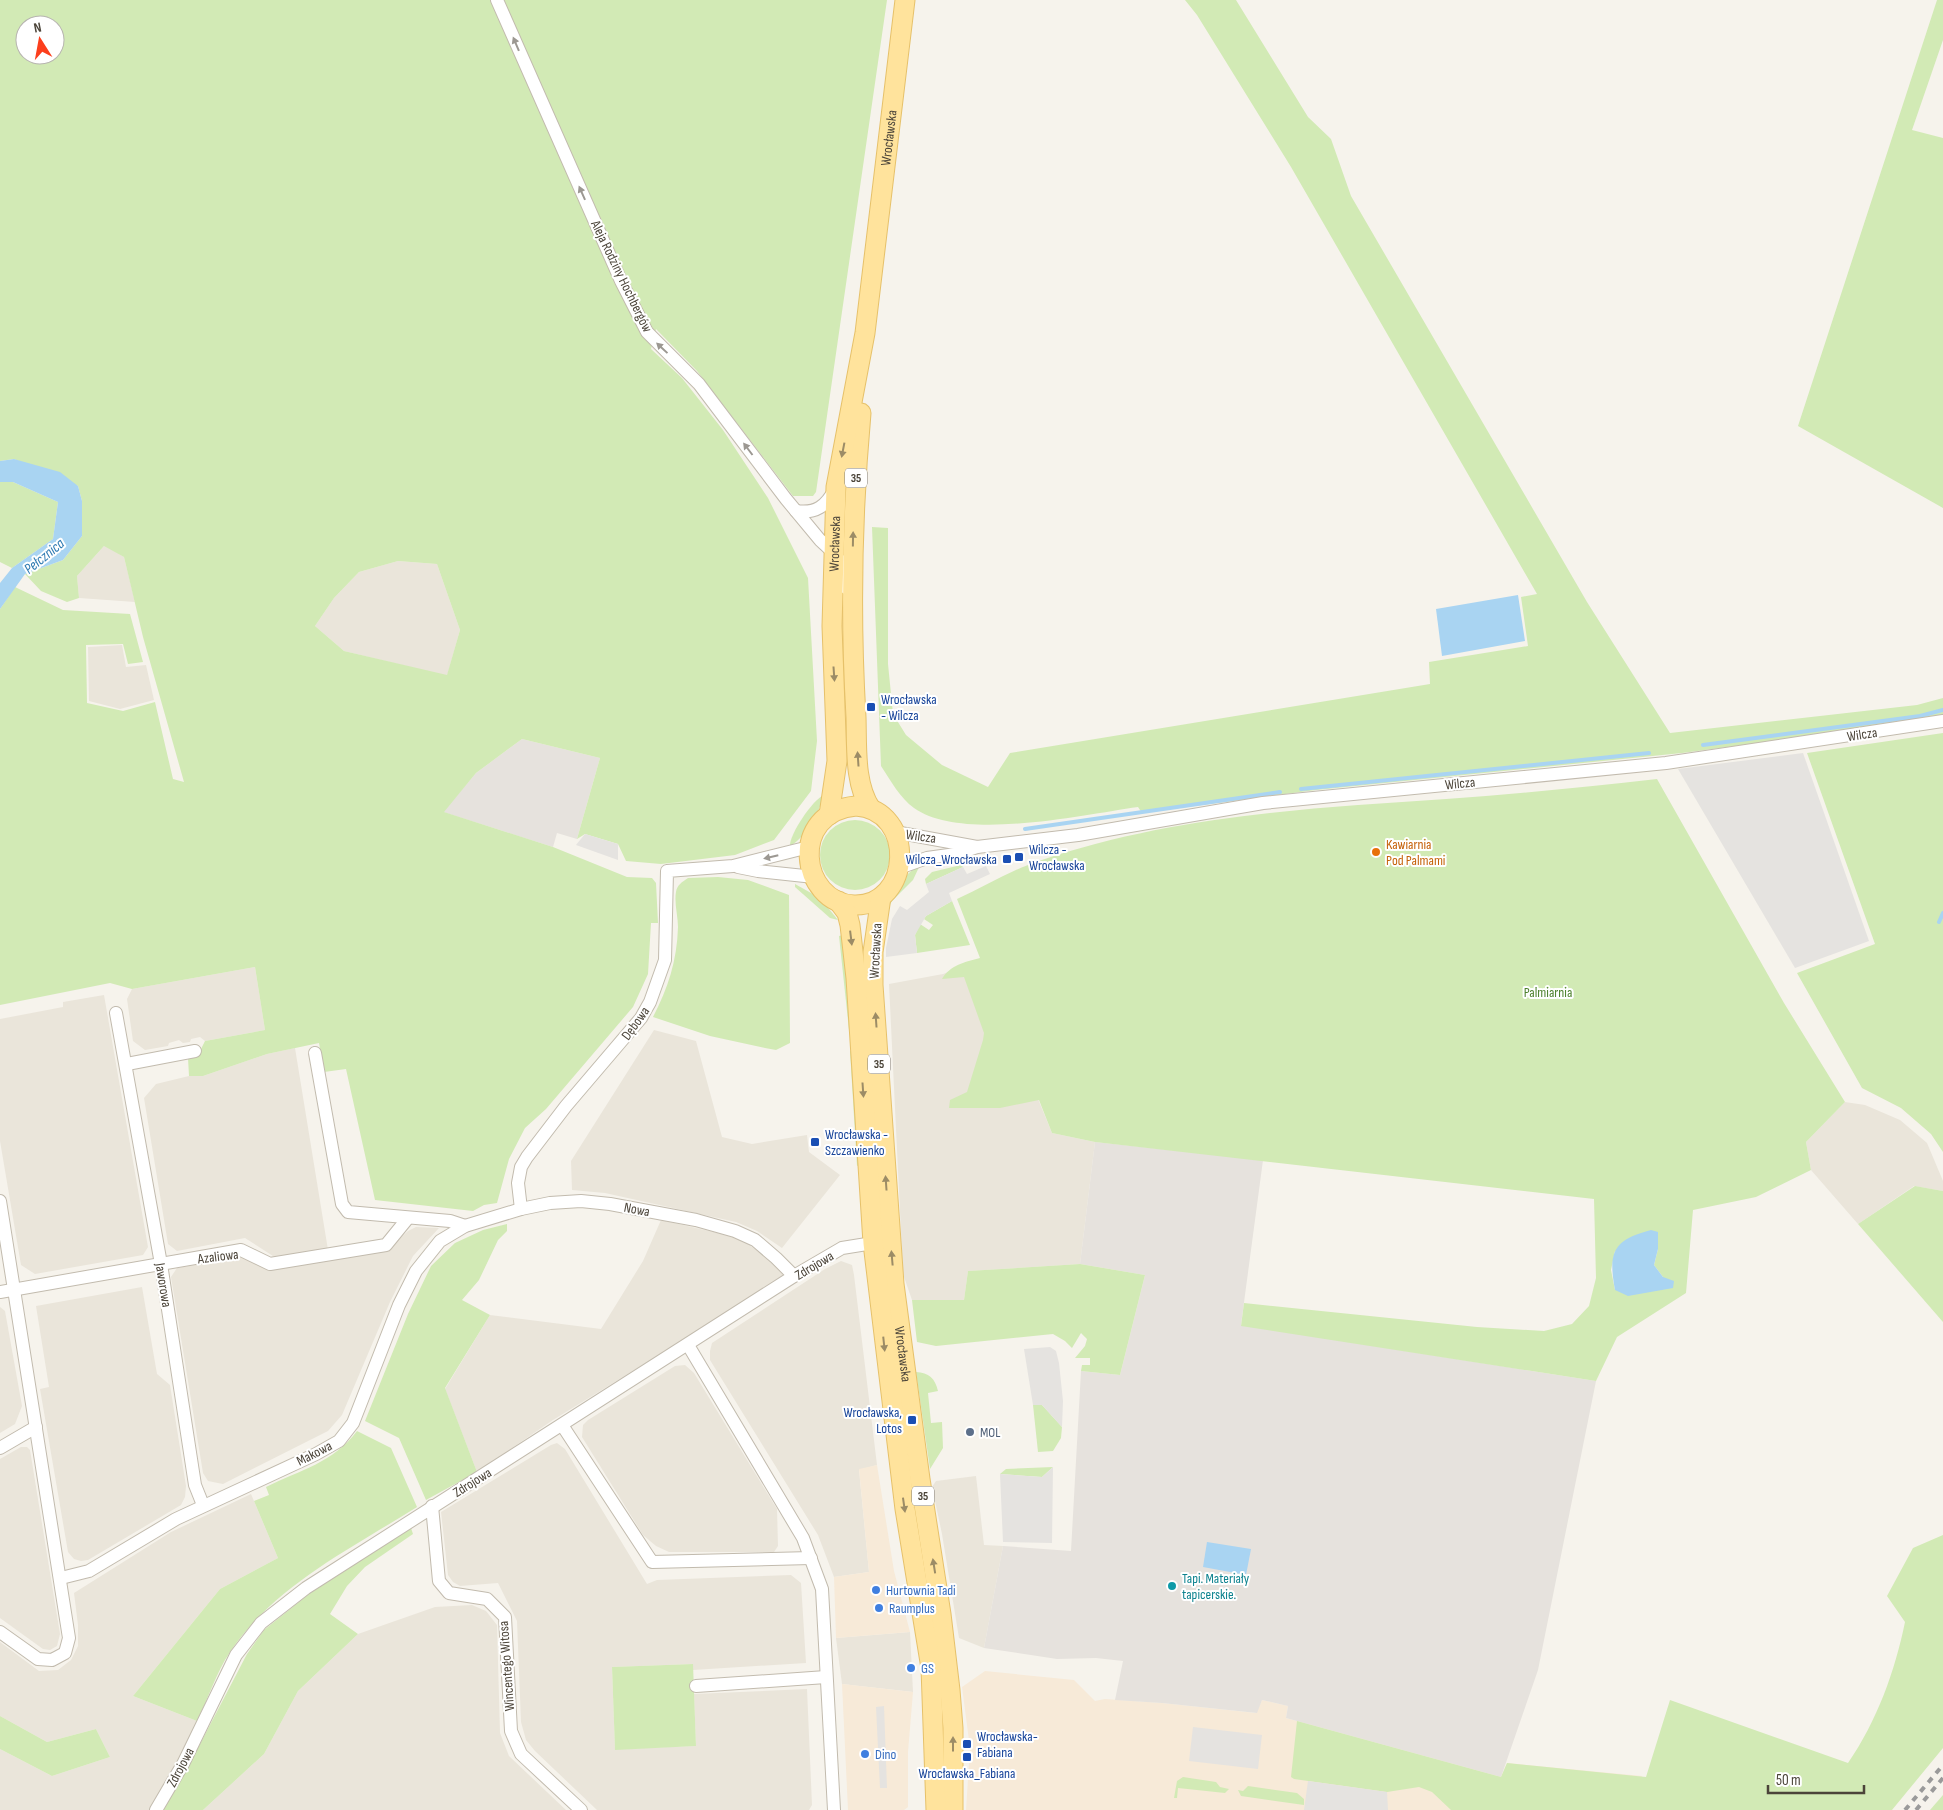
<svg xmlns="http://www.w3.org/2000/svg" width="1943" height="1810" viewBox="0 0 1943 1810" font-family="'Sofia Sans Condensed',sans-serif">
	<rect width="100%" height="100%" fill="#f6f3ec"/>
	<g fill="#eae5da">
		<polygon points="105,545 124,557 135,602 79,598 77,576"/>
		<polygon points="398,561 437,564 460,630 447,676 344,651 315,626 334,598 359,572"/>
		<polygon points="122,645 126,667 146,665 154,700 120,709 89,701 88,647"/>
		<polygon points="981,960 1052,1133 1095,1142 1080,1264 968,1271 964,1300 912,1300 903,1274 889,984 943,974"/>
		<polygon points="255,967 265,1030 205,1041 200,1037 191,1039 190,1042 183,1043 179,1040 169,1043 168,1046 145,1050 133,1041 127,999 132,989"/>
		<polygon points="104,995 148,1247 143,1255 35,1274 21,1265 0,1141 0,1019 63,1007 63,1002"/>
		<polygon points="654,1030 696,1041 722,1137 752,1144 807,1135 809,1152 840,1175 782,1248 757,1231 736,1222 605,1193 572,1190 571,1161"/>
		<polygon points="295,1048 328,1250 276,1258 245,1238 177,1251 168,1244 144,1098 156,1084 189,1076 203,1076 267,1054"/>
		<polygon points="1845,1102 1865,1105 1900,1120 1927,1143 1943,1181 1943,1191 1914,1186 1858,1224 1811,1170 1806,1142"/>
		<polygon points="661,1220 740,1238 774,1263 784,1275 722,1316 553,1420 477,1472 445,1389 490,1315 601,1329 643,1261"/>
		<polygon points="416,1227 439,1228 413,1256 390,1302 342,1415 328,1431 223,1484 208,1481 203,1473 171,1277 177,1268 245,1257 260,1265 281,1269 387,1250 408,1231"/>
		<polygon points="841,1261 852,1265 854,1275 877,1465 859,1470 869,1572 834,1577 818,1535 710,1360 710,1351 712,1343 825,1269"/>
		<polygon points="142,1287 157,1374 170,1385 186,1486 185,1497 181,1505 88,1560 81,1561 74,1559 68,1552 40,1389 49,1387 36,1306"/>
		<polygon points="0,1307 5,1311 22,1406 15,1424 0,1433"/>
		<polygon points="685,1365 694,1373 777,1509 778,1546 774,1552 669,1552 656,1546 643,1535 582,1437 583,1425 588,1420 675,1366"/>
		<polygon points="557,1443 565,1449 647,1584 657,1580 791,1575 801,1583 806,1663 693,1670 693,1664 612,1667 615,1749 696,1746 694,1694 807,1689 812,1805 809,1810 597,1810 535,1751 526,1740 521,1722 517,1621 498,1583 460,1586 453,1582 448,1575 441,1512 551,1445"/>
		<polygon points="21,1447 27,1447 30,1450 60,1634 57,1646 50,1650 43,1649 0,1618 0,1459"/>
		<polygon points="976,1476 984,1545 1003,1546 984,1648 959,1638 942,1534 932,1487 936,1481"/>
		<polygon points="251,1494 278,1558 220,1589 133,1696 197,1721 179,1762 152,1810 0,1810 0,1749 52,1776 110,1757 96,1729 47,1742 0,1716 0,1642 39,1671 58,1670 71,1660 78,1646 78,1625 74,1593 171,1532"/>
		<polygon points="472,1605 486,1611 497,1625 500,1733 509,1756 566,1810 203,1810 264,1754 298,1691 358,1634 435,1607"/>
		<polygon points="910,1632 913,1692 842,1684 836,1638"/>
	</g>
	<g fill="#f7ead8">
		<polygon points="877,1465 894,1571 910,1632 836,1638 834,1577 869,1572 859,1469"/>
		<polygon points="985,1671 1074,1680 1095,1701 1105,1699 1162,1703 1256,1713 1262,1700 1288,1706 1286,1718 1501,1777 1507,1763 1642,1776 1637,1810 966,1810 970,1748 962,1687"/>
		<polygon points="842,1684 913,1692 908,1752 908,1807 904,1810 848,1810"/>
	</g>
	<g fill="#e6e2dd">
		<polygon points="522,739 600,758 577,839 557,833 553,847 443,812 476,773"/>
		<polygon points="1095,1142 1263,1160 1241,1325 1596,1381 1538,1670 1501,1777 1286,1718 1288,1706 1262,1700 1257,1713 1162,1703 1115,1700 1123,1661 1096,1658 1057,1659 984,1648 1003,1546 1071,1551 1081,1371 1120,1375 1145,1275 1080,1264"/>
	</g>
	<g fill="#d2eab5" fill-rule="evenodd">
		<path d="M0 0H887L816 492 813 496H793L697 371 656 329 651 349 682 378 723 430 768 498 808 578 817 741 811 791 774 840 735 855 661 864 626 861 618 844 585 834 577 839 600 758 522 739 476 773 444 812 553 847 627 877 652 878 656 883 658 923H651L648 974 633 1007 546 1109 525 1128 509 1159 497 1203 484 1205 473 1211 375 1200 346 1069 324 1072 319 1043 267 1054 203 1076H189L188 1058 200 1051 205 1041 265 1030 255 967 132 989 110 983 0 1005V609L15 587 63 610 130 614 143 662 128 664 123 644 86 645 87 703 123 711 155 702 173 779 184 782 143 637 124 557 104 546 77 576 79 598 67 602 41 591 25 574 63 560 82 536V501L78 486 14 459 0 461ZM25 25H55V55H25ZM398 561 437 564 460 630 447 675 344 651 315 626 334 598 359 572Z"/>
		<path d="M1185 0H1236L1308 117 1331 139 1351 196 1587 602 1670 733 1917 705 1943 698V716L1921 721 1682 753 1316 790 1142 813 1138 807C1081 815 962 842 914 808 900 798 891 781 881 766L872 527 888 528V664L893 714 906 735 942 765 988 787 1010 753 1430 684 1429 662 1528 646 1521 597 1537 594 1291 167 1197 15Z"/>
		<polygon points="1937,0 1943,0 1943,40 1912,130 1943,138 1943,508 1798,426"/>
		<polygon points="0,482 13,482 58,502 53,539 12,568 0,562"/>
		<polygon points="1943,733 1943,1152 1931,1134 1901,1108 1862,1088 1797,973 1875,944 1807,753"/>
		<path d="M1657 779 1784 1003 1845 1102 1806 1142 1811 1170 1756 1197 1693 1210 1686 1293 1617 1337 1596 1381 1241 1326 1244 1303 1477 1327 1544 1331 1572 1324 1589 1306 1596 1278 1594 1199 1095 1142 1052 1133 1039 1100 1000 1108H949L950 1100 967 1092 983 1040 984 1033 964 977 942 979C950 965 965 962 980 958L957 899C984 887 1011 870 1039 861 1170 816 1309 808 1446 799 1516 794 1586 787 1657 779ZM1658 1249 1654 1265 1663 1277 1615 1290 1611 1270 1615 1251Z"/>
		<path d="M824 795C820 811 805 838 790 846 789 835 813 799 824 795Z"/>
		<circle cx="855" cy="855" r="35"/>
		<path d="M920 865 913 880 892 901 885 914C892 897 902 874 920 865Z"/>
		<polygon points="961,865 963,867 926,884 925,879 932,872"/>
		<path d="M688 878 718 877 748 880 789 895 790 1043 776 1050 765 1048 710 1036 653 1017C668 988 677 961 678 927 678 916 674 903 676 892 677 885 682 882 688 878Z"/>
		<polygon points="795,884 820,898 838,920 830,918 795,887"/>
		<polygon points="952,901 970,945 917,953 915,935 920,924 929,930 933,925 924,919 926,916"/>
		<polygon points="843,935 850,997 849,1030 839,936"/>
		<polygon points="850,1051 852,1052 859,1165 857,1166"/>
		<polygon points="1915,1186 1943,1191 1943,1322 1858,1224"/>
		<polygon points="507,1224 507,1231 498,1240 479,1280 462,1300 490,1315 445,1388 477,1472 426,1500 399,1438 365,1421 408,1314 431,1266 455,1243 483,1230"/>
		<polygon points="1080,1264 1145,1275 1120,1375 1081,1371 1082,1365 1090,1365 1090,1358 1075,1358 1085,1346 1087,1339 1081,1333 1072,1348 1065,1341 1053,1334 936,1346 917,1342 912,1300 964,1300 968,1271"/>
		<path d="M916 1372C929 1373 935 1378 938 1391L928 1393 931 1423 942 1422 943 1448 930 1469Z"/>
		<polygon points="1033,1405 1042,1405 1062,1427 1061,1438 1053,1451 1038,1452"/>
		<path d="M357 1431 391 1448 417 1507C352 1548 274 1586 230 1652 216 1673 208 1699 197 1721L133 1696 220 1589 278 1558 254 1501 269 1495 266 1487C300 1470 333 1463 357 1431Z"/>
		<polygon points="1053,1467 1042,1477 1000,1474 1006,1469"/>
		<polygon points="411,1528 413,1534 365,1567 347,1586 330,1614 358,1634 298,1691 264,1754 203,1810 162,1810 188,1767 247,1654 264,1630 309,1594"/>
		<path d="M1943 1535V1748L1892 1810H1451L1432 1792 1419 1787 1387 1792 1294 1779 1291 1777 1297 1721 1501 1777 1507 1763 1646 1777 1670 1700 1848 1763C1877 1721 1895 1671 1905 1622L1887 1596 1913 1548Z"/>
		<polygon points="693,1664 696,1746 615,1750 612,1667"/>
		<polygon points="0,1716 47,1742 96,1729 110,1757 52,1776 0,1749"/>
		<polygon points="1183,1777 1216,1782 1220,1787 1229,1789 1225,1793 1178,1788 1177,1798 1174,1798 1177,1781"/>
		<polygon points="1248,1786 1297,1793 1304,1799 1304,1805 1241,1796 1238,1790 1243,1791"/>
		<polygon points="1943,1795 1943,1810 1930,1810"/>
	</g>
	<g fill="#e5e3e0">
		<polygon points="1803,753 1869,941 1795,968 1678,769"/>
		<polygon points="585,834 618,844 618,860 576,845"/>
		<polygon points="986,866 990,874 949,893 952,901 926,916 915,935 917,953 886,957 886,948 892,919 900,906 907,910 929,892 926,884 963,867 967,874"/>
		<polygon points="1050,1347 1056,1351 1059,1363 1063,1401 1062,1427 1042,1405 1033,1405 1024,1349"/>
		<polygon points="1053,1467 1052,1543 1003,1542 1000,1474 1042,1477"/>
		<polygon points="884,1706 887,1788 880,1788 876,1707"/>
		<polygon points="1193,1727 1262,1735 1258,1769 1189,1761"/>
		<polygon points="1308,1781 1387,1792 1388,1810 1304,1810"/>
	</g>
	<g fill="#a9d4f2">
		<polygon points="14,459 60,472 78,486 82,501 82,536 63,560 25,574 0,609 0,583 12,568 53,539 58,502 13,482 0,482 0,461"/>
		<polygon points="1518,595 1525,641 1442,656 1436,609"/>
		<path d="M1651 1230 1658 1232V1249L1654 1265 1663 1277 1674 1281 1673 1288 1628 1296 1615 1290C1608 1252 1613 1240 1651 1230Z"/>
		<polygon points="1207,1542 1251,1549 1246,1575 1203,1567"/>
	</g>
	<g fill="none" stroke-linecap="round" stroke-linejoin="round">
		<g stroke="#a9d4f2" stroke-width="4">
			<polyline points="1703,745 1920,716 1943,710"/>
			<polyline points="1301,789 1649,753"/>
			<polyline points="1025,829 1280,792"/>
			<polyline points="1939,922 1943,913"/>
		</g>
		<g stroke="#c2bbae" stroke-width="14">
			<g id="minor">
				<polyline points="497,0 621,281 647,332 699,384 786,499 820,540 834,553 841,562 846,588"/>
				<path d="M796 511C816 514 826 506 835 489"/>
				<polyline points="895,832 977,847"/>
				<polyline points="738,867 758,871 814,877"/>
				<polyline points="899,868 927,858 956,854 977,847 1078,835 1263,803 1666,763 1943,721"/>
				<polyline points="116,1013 161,1264 195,1485 203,1505"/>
				<polyline points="315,1053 342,1204 348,1212 450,1221 465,1226"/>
				<polyline points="127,1064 195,1051"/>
				<polyline points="0,1201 69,1638 65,1653 52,1660 38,1659 0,1632"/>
				<polyline points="521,1209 518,1183 521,1167 527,1157 566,1106 641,1018 650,1002 665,960 667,871 733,866 809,847"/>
				<polyline points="0,1292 241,1250 270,1264 386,1245 408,1218"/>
				<polyline points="688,1345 803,1538 822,1589 834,1810"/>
				<polyline points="562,1425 652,1562 811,1558"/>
				<polyline points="0,1448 36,1427"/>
				<polyline points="432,1506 439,1581 449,1593 487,1599 505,1617 511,1731 521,1754 581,1810"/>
				<polyline points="61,1578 89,1571 176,1519 316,1454 339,1441 353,1423 399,1305 416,1271 440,1241 465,1226 521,1209 550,1203 581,1201 610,1204 696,1220 735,1231 755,1240 776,1258 794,1276"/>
				<polyline points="696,1686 826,1677"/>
				<polyline points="156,1810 183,1764 236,1655 261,1623 306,1588 794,1276 842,1248 873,1243"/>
			</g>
		</g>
		<g stroke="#e6c16a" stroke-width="21">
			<g id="primary">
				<path d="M861 413C852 514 850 615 856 717 857 746 854 784 871 809"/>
				<path d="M856 806C917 810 912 907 854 905 800 903 788 812 856 806Z"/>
				<path id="s1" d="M829 815 837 761 832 626 836 487 865 333 905 0"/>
				<path id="s2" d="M881 897 873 952V985L894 1284 920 1479 941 1614 950 1690 953 1728V1810"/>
				<polyline points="838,901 847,913 850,925 856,978 873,1243 905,1509 931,1668 936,1810"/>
			</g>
		</g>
		<use href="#minor" stroke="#fff" stroke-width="12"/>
		<use href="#primary" stroke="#ffe39c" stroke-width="19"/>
		<g stroke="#9a9a9a" stroke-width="4" stroke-dasharray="6 6" stroke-linecap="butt">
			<polyline points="1905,1810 1943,1765"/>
			<polyline points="1916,1810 1943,1778"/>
		</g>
	</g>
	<defs><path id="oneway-solid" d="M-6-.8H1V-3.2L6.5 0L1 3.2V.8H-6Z" transform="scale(1.25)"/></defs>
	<g fill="#9c9892">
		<use href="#oneway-solid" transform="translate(516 44) rotate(-113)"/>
		<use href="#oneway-solid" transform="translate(582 193) rotate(-114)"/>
		<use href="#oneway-solid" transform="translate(662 348) rotate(-137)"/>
		<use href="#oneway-solid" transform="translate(748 449) rotate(-127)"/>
		<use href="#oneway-solid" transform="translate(771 857) rotate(167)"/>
	</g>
	<g fill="#9c8c66">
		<use href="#oneway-solid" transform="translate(843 450) rotate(101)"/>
		<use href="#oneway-solid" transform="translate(853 539) rotate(-89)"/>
		<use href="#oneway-solid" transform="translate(834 674) rotate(86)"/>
		<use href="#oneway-solid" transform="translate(858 759) rotate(-94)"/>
		<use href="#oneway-solid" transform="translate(851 938) rotate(83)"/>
		<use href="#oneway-solid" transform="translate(876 1020) rotate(-94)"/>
		<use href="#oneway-solid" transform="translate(863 1090) rotate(86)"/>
		<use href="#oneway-solid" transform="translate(886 1183) rotate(-94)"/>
		<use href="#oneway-solid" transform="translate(892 1258) rotate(-95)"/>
		<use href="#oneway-solid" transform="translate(884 1344) rotate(84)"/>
		<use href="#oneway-solid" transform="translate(904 1505) rotate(82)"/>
		<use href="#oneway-solid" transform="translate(934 1566) rotate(-99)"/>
		<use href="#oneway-solid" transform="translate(953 1744) rotate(-90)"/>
	</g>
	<g fill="#1a4fb4" stroke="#fff" stroke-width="2">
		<rect x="866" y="702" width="10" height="10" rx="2.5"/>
		<rect x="1014" y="852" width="10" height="10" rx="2.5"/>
		<rect x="1002" y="854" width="10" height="10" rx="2.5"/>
		<rect x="810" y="1137" width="10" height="10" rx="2.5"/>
		<rect x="907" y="1415" width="10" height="10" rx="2.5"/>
		<rect x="962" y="1739" width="10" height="10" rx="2.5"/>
		<rect x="962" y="1752" width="10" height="10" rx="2.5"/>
	</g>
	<circle fill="#e8710a" stroke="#fff" stroke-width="2" cx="1376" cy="852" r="5"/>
	<circle fill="#5c6f8a" stroke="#fff" stroke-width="2" cx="970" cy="1432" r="5"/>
	<circle fill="#0f9aa8" stroke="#fff" stroke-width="2" cx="1172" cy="1586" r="5"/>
	<g fill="#3f7fe0" stroke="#fff" stroke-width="2">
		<circle cx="876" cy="1590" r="5"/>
		<circle cx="879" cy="1608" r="5"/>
		<circle cx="911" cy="1668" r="5"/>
		<circle cx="865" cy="1754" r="5"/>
	</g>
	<g text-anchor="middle" stroke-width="4" stroke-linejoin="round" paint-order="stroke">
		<g fill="#fff" stroke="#817c74" stroke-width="1">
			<rect x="845" y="468.5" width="22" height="19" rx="4"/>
			<rect x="868" y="1054.5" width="22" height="19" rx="4"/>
			<rect x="912" y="1486.5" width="22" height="19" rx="4"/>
		</g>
		<g font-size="12" font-weight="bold" fill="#4b4439">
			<text x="856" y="482">35</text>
			<text x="879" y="1068">35</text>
			<text x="923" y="1500">35</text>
		</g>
		<g font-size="14" fill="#4b4439" stroke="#fff">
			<text dy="5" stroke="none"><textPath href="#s1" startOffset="682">Wrocławska</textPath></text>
			<text transform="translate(622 276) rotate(64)" y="5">Aleja Rodziny Hochbergów</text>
			<text dy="5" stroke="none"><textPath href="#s1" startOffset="272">Wrocławska</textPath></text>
			<text transform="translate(1862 734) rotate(-9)" y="5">Wilcza</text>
			<text transform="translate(1460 783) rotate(-6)" y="5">Wilcza</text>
			<text transform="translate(921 836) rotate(8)" y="5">Wilcza</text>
			<text transform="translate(875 951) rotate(-87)" y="5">Wrocławska</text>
			<text transform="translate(635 1023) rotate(-54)" y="5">Dębowa</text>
			<text transform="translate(637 1209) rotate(11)" y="5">Nowa</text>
			<text transform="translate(218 1256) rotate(-7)" y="5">Azaliowa</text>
			<text transform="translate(814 1265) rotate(-31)" y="5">Zdrojowa</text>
			<text transform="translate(164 1285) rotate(81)" y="5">Jaworowa</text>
			<text dy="5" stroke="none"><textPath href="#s2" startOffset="459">Wrocławska</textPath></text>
			<text transform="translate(314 1453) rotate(-27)" y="5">Makowa</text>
			<text transform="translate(472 1482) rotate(-32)" y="5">Zdrojowa</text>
			<text transform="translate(506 1666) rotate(-94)" y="5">Wincentego Witosa</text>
			<text transform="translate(180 1767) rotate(-62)" y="5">Zdrojowa</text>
		</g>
		<g font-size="14" fill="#164399" stroke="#fff" text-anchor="start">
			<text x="881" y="704">Wrocławska<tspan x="881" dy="16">- Wilcza</tspan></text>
			<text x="1029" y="854">Wilcza -<tspan x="1029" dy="16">Wrocławska</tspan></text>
			<text x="997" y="864" text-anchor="end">Wilcza_Wrocławska</text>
			<text x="825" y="1139">Wrocławska -<tspan x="825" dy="16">Szczawienko</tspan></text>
			<text x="902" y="1417" text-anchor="end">Wrocławska,<tspan x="902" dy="16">Lotos</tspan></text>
			<text x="977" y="1741">Wrocławska-<tspan x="977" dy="16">Fabiana</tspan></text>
			<text x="967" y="1778" text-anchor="middle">Wrocławska_Fabiana</text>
		</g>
		<g font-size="14" fill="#c56008" stroke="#fff" text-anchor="start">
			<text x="1386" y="849">Kawiarnia<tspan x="1386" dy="16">Pod Palmami</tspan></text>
		</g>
		<g font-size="14" fill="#4a7f2a" stroke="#fff">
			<text x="1548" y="997">Palmiarnia</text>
		</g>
		<g font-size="14" fill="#4e5e75" stroke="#fff" text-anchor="start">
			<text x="980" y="1437">MOL</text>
		</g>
		<g font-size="14" fill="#0d838f" stroke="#fff" text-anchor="start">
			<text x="1182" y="1583">Tapi. Materiały<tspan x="1182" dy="16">tapicerskie.</tspan></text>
		</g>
		<g font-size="14" fill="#366cbe" stroke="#fff" text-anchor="start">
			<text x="886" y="1595">Hurtownia Tadi</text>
			<text x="889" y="1613">Raumplus</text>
			<text x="921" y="1673">GS</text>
			<text x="875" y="1759">Dino</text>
		</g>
		<g font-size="15" font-style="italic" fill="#2e7ab2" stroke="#fff">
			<text transform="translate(44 556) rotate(-39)" y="5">Pełcznica</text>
		</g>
	</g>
	<g transform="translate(40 40) rotate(349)"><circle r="24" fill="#ffffff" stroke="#b7b4b0"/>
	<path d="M0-4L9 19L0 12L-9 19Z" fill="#fc3f1d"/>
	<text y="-8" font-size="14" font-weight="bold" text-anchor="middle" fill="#4b4439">N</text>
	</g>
	<path d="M1768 1785v8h96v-8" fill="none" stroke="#4b4439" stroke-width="2.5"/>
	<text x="1776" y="1785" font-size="15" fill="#4b4439" stroke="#ffffff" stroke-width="4" paint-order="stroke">50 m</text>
</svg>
